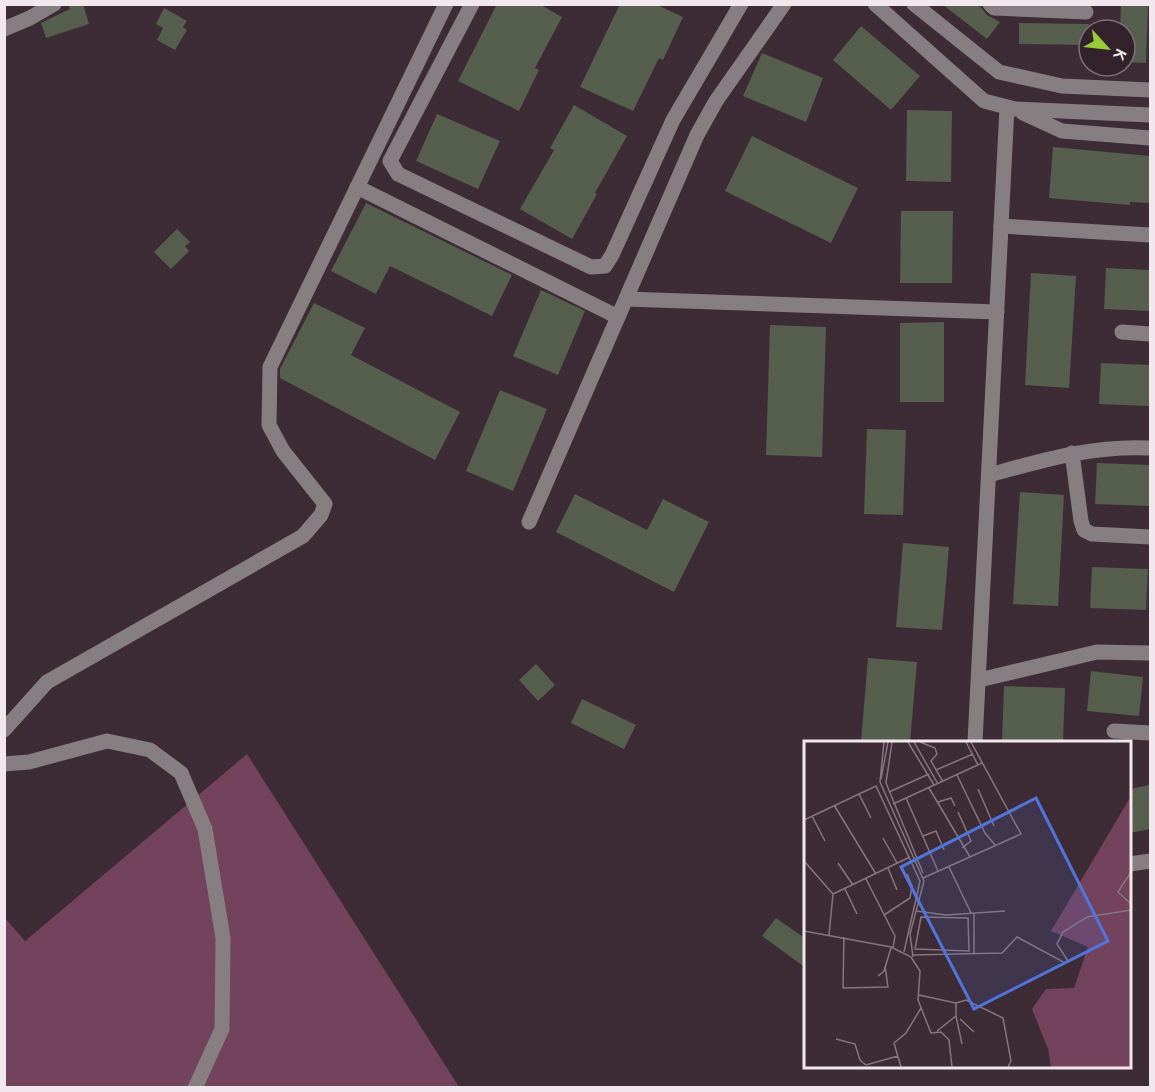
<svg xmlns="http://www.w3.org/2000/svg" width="1155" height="1092" viewBox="0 0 1155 1092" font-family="Ubuntu,sans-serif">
	<rect width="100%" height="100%" fill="#3d2c35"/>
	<polygon fill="#73425d" points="247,754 459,1087 5,1087 4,917 25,941"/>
	<g fill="#565e4d">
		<polygon points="68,4 83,4 89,24 46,38 41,23 70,9"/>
		<polygon points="497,4 539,4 562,17 535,68 539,70 519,111 458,81"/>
		<polygon points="620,4 655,4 683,17 663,60 659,58 633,111 580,87"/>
		<polygon points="942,4 978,4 987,15 1000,22 987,39"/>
		<polygon points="1121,4 1148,4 1146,63 1125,62 1125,30 1120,30"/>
		<polygon points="164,8 187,21 183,27 187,30 175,50 157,40 163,28 156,24"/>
		<polygon points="1019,23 1089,24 1088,45 1019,44"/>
		<polygon points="861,26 920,76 891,110 833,60"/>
		<polygon points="762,53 823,78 806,122 743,96"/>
		<polygon points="574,105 627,136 595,193 597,194 572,239 520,209 554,150 550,148"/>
		<polygon points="907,110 952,111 951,182 906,181"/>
		<polygon points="437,114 500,141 478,189 416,161"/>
		<polygon points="752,136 858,188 831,243 725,191"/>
		<polygon points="1053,147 1150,156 1150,203 1130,202 1130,205 1049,198"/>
		<polygon points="366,203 512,275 492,316 390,266 376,294 331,271"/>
		<polygon points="901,211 953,211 952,283 900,283"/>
		<polygon points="177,229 190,242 185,246 189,251 171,269 154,252"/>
		<polygon points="1106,268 1150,270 1150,311 1104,309"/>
		<polygon points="1031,273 1076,276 1069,388 1025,385"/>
		<polygon points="541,290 585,311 558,375 513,356"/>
		<polygon points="314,303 365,328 351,355 460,412 435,460 280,378 280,369"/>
		<polygon points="944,322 944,402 900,402 900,323"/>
		<polygon points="770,325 826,327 822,457 766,455"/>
		<polygon points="1101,363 1150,365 1150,406 1099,404"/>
		<polygon points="500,390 547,409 513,491 466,471"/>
		<polygon points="867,429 906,430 903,515 864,514"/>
		<polygon points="1097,463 1150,465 1150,506 1095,504"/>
		<polygon points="1020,492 1064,495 1058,606 1013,604"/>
		<polygon points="575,494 647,530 663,499 709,522 674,592 556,532"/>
		<polygon points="903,543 949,547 942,630 896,627"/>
		<polygon points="1092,567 1148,569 1146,610 1090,608"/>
		<polygon points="868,658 917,662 910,742 861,742"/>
		<polygon points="536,664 555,685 538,701 519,680"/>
		<polygon points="1091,671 1143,677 1139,716 1087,711"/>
		<polygon points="1004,686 1065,688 1063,742 1002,742"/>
		<polygon points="582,699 636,725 624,749 571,723"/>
		<polygon points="1150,785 1150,829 1130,833 1130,789"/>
		<polygon points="776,918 806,939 806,968 762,936"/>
	</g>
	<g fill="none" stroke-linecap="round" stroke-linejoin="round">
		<g stroke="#877e82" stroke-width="15">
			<polyline points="472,4 390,161 398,174 591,267 605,266 612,255 673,120 741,4"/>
			<polyline points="875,4 984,101 1015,109 1150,115"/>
			<polyline points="914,4 999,72 1062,86 1150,90"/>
			<polyline points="990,4 994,8 1086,12"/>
			<polyline points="4,29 30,18 54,4"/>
			<polyline points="1023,113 1062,131 1150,138"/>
			<polyline points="357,187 618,317"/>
			<polyline points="1001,226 1150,235"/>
			<polyline points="626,299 997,312"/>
			<polyline points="1122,332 1150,334"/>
			<polyline points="1072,453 1081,521 1084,530 1092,534 1150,537"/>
			<path d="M989 475C1044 460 1093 445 1150 448"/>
			<polyline points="529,522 697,135 716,101 784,4"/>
			<polyline points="979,680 1097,652 1150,653"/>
			<polyline points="4,730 47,682 303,536 321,515 325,504 283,451 269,425 270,367 446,4"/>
			<polyline points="1114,731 1150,733"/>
			<polyline points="975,742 1007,107"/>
			<polyline points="4,764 29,762 107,741 150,750 181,773 205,829 223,938 222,1029 195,1088"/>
			<polyline points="1130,864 1150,861"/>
		</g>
	</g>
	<g transform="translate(804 741)">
		<rect width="327" height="327" fill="#3d2c35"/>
		<path d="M327 55V326H247L244 308 228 268 242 248 270 247 284 206 247 190Z" fill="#73425d"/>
		<path fill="none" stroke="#85777e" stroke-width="1.5" d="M80 1 76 41 120 140 106 193 109 216M88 1 82 42 119 132M104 1 130 44M110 1 134 43M116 1 131 7 133 13 127 20 139 41M162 1 174 24M132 29 169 13M153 34 181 92 192 105M77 38 84 1M125 47 166 116M174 48 190 85M85 51 125 33M55 53 67 77M102 57 134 130M134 61 147 57 151 65M89 63 178 22M30 64 72 133M154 71 167 100 158 107M8 75 21 100M0 79 72 45 116 140 100 211M119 95 132 90 140 109M79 97 93 122M0 120 29 153 25 194M34 122 49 144M145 126 167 172M84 127 93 149M327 131 314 151 327 163M119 137 217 93 167 1M62 138 91 195 89 207M41 148 53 173M29 153 106 116M112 170 142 174 201 170M170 172V213M80 174 106 157 108 145 103 133M117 176 164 177 165 210 111 208ZM0 190 87 206 107 216 116 230 114 259 127 292 137 291 145 299 148 326M40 196 39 247 84 246 81 225M108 214 198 212 213 196 261 222 264 220 253 203 259 191 283 176 327 169M74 235 80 230 87 207M115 254 152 262V275L133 290M152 262 162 259 199 277 207 320 204 326M152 275 158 303M156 278 170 291M32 298 51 303 56 319 62 324 94 315M97 326 90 302 102 292 117 267"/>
		<path fill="#5274dd" fill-opacity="0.15" stroke="#5274dd" stroke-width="3" d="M232 57 304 200 170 268 97 126Z"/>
		<rect width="327" height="327" fill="none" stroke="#f2e7ec" stroke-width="3"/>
	</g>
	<rect width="1155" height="1092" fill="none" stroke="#f2e7ec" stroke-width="12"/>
	<g transform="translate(1107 48) rotate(117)"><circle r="28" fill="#33222b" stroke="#7f7178" stroke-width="1.5"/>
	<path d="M0-4.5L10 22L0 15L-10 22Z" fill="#97cb38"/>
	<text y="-9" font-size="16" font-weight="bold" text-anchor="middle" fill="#f2e7ec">K</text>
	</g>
</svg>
